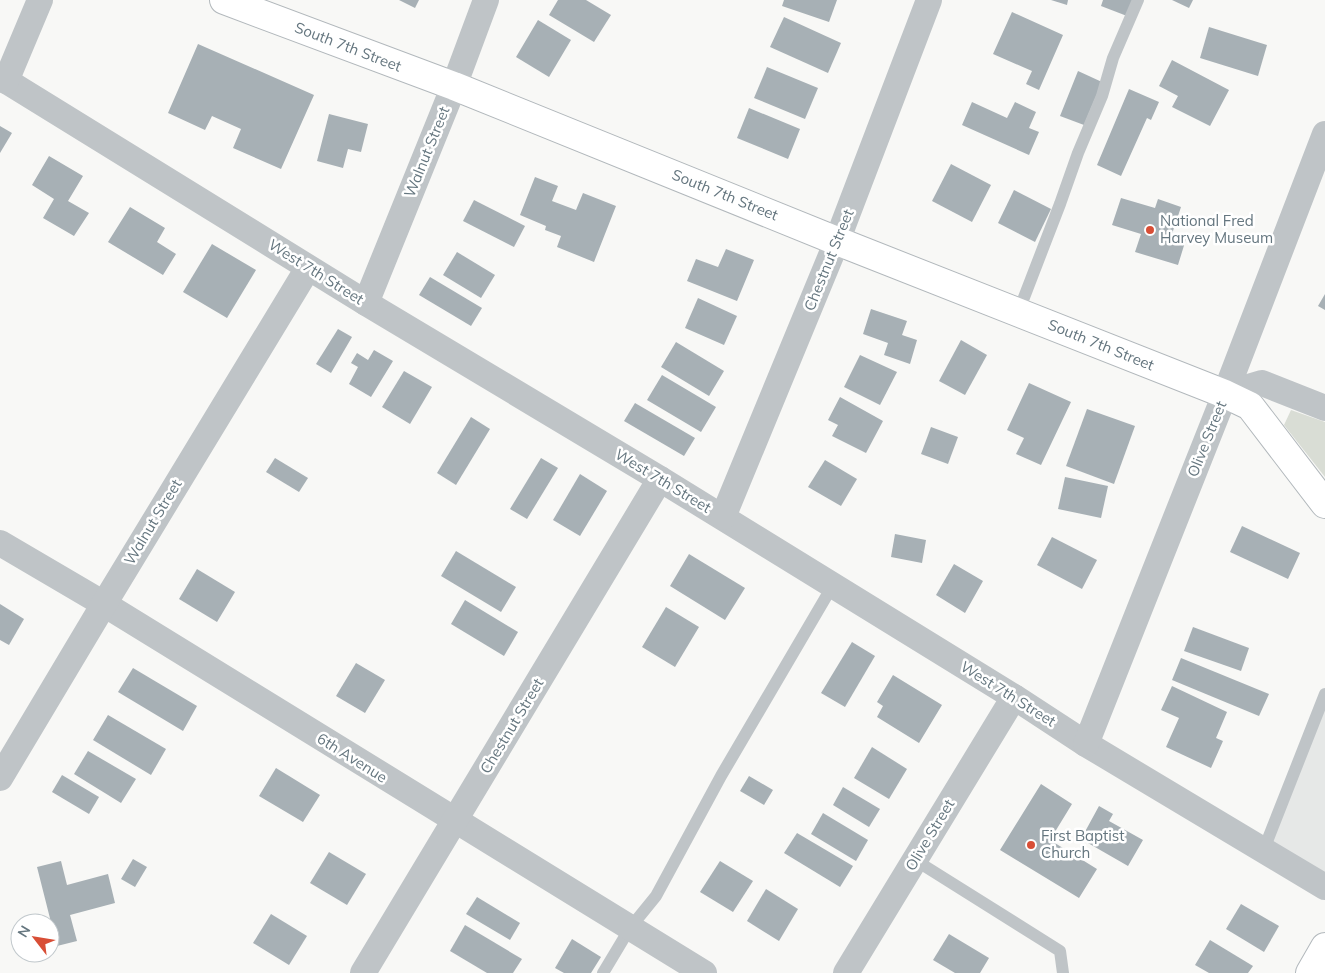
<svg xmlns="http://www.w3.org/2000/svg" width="1325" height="973" viewBox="0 0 1325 973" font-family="Mulish,sans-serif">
	<rect width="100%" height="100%" fill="#f8f8f6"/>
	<polygon fill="#e6e8e7" points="1325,694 1325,887 1264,849"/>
	<polygon fill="#d9ddd5" points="1291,410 1325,422 1325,477 1284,425"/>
	<g fill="#a7b0b5">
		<polygon points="399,0 419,0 415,8"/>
		<polygon points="558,0 586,0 611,15 594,42 549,15"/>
		<polygon points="784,0 837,0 829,22 782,6"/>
		<polygon points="1051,0 1068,0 1067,5"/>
		<polygon points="1103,0 1133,0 1127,16 1101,6"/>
		<polygon points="1172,0 1193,0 1189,8"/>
		<polygon points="1012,12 1063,35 1039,90 1026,84 1032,71 993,54"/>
		<polygon points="784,17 841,43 828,73 770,47"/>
		<polygon points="538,20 571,40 549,77 516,57"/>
		<polygon points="1209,27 1267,45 1258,76 1200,58"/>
		<polygon points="198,44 314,95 281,169 233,148 241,129 212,116 205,130 168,113"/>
		<polygon points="1172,60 1229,90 1210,126 1172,107 1178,96 1159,86"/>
		<polygon points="767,67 818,88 805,119 754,98"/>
		<polygon points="1078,71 1102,82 1084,125 1060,116"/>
		<polygon points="1129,89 1159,102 1151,120 1147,118 1121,176 1097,165"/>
		<polygon points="972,102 1007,118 1015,102 1036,112 1029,128 1039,132 1029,155 962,125"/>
		<polygon points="749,108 800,129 788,159 737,138"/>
		<polygon points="329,114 368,124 361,152 348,149 343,168 317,161"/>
		<polygon points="0,126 12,133 0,153"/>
		<polygon points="49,156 83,176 68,201 89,213 74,236 43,218 54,199 32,185"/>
		<polygon points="951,164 991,185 972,222 932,201"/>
		<polygon points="535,177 558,186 552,201 576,210 583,193 616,206 594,262 557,247 561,236 545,230 546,226 520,215"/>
		<polygon points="1014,190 1051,209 1035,242 998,223"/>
		<polygon points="1121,198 1155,208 1158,199 1181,207 1172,234 1186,239 1178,265 1135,252 1141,234 1112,225"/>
		<polygon points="474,200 525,226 514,247 463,221"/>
		<polygon points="130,207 165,228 157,242 176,254 163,275 108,242"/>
		<polygon points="212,244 256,270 227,318 183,292"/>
		<polygon points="726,249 754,260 737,301 687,281 696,259 718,267"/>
		<polygon points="457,252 495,275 481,298 443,275"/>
		<polygon points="430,277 482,308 471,326 419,295"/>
		<polygon points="1325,294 1325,310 1318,306"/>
		<polygon points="698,298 737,316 724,345 685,328"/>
		<polygon points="871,309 907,321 902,335 917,340 910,364 884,355 888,343 863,334"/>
		<polygon points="338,329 352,337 331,373 316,364"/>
		<polygon points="961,340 987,355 965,395 939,381"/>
		<polygon points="676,342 724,371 709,396 661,367"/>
		<polygon points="374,350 393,361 371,397 349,384 358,367 351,363 357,353 368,360"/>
		<polygon points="860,355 897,372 880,405 844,387"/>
		<polygon points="404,371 432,387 410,424 382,407"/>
		<polygon points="662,375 716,407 701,432 647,400"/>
		<polygon points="1029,383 1071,402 1041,465 1016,454 1024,438 1007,430"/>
		<polygon points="840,397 883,421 866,453 832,436 838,425 828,420"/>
		<polygon points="635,403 695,438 684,456 624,421"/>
		<polygon points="1087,409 1135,426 1114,484 1066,466"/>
		<polygon points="471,417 490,429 456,485 437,473"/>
		<polygon points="931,427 958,437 948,464 921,454"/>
		<polygon points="275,458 308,478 299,492 266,472"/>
		<polygon points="541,458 558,468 527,519 510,509"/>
		<polygon points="825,460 857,479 841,506 808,487"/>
		<polygon points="580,474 607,491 580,536 553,520"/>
		<polygon points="1065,477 1108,486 1101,518 1058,509"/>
		<polygon points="1242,526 1300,553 1288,579 1230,552"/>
		<polygon points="895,534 926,540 922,563 891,557"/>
		<polygon points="1052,537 1097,560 1082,589 1037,565"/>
		<polygon points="456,551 516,587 501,612 441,576"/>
		<polygon points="689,554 745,588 725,620 670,586"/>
		<polygon points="954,564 983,581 965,613 936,595"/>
		<polygon points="197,569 235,592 217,622 179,599"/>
		<polygon points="465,600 518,632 504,656 451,624"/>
		<polygon points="0,604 24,619 9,645 0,640"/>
		<polygon points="666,607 699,627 675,667 642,647"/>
		<polygon points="1193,627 1249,648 1241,671 1184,651"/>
		<polygon points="852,642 875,656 845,707 821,693"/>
		<polygon points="1181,658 1269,694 1259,716 1172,680"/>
		<polygon points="356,663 385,680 365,713 336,696"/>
		<polygon points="133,668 197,706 183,731 118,692"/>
		<polygon points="893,675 942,705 919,743 877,717 883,706 877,702"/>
		<polygon points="1172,686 1227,712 1216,738 1223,741 1211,768 1166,747 1179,718 1161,710"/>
		<polygon points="108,715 166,749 151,775 93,740"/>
		<polygon points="872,747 907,769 889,799 854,778"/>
		<polygon points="88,751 136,779 121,803 74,774"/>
		<polygon points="276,768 320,795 303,822 259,796"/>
		<polygon points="62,775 99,797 89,814 52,792"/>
		<polygon points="749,776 773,790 764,805 740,791"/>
		<polygon points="1041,784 1072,804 1050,840 1097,869 1079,898 1000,850"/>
		<polygon points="843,787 880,809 869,827 833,805"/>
		<polygon points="1099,806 1113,814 1109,821 1143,840 1128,866 1081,839"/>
		<polygon points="823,813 868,840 856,861 811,834"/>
		<polygon points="797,833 853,866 840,887 784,853"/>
		<polygon points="329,852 366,874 347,905 310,883"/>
		<polygon points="133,859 147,867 135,887 121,879"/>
		<polygon points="61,861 67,885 108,874 115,903 70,915 77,941 57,946 37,867"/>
		<polygon points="720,861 753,881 733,912 700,892"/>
		<polygon points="766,889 798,909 779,941 747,921"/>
		<polygon points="477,897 520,923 510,940 466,914"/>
		<polygon points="1241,904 1279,926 1264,952 1226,929"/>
		<polygon points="271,914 307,936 289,965 253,943"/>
		<polygon points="465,925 522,959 513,973 487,973 450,951"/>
		<polygon points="949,934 989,958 980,973 955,973 933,960"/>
		<polygon points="572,939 601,957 591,973 564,973 555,968"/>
		<polygon points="1210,940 1253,966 1248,973 1209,973 1195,965"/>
	</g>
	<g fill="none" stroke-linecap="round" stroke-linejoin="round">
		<g stroke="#b2b8bc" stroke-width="30">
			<g id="secondary">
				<polyline points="224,0 454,86 837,241 1225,394 1250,406 1325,504"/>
				<polyline points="1310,973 1325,947"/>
			</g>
		</g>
		<g stroke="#bfc4c7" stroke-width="12">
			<polyline points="1018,313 1060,204 1078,153 1102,96 1113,58 1138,0"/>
			<polyline points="1264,849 1325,694"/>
			<polyline points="915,860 1060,951 1063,973"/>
			<polyline points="603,973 630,928 656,896 721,776 833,585"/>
		</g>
		<g stroke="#bfc4c7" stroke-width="26">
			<polyline points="0,77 366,303 660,479 1014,697 1086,744 1325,887"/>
			<polyline points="6,81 40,0"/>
			<polyline points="366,303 454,86 486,0"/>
			<polyline points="1225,394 1262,383 1325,408"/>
			<polyline points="723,517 837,241 929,0"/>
			<polyline points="0,543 104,604 704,973"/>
			<polyline points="1086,744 1225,394 1325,134"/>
			<polyline points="0,778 104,604 308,268"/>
			<polyline points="363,973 660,479"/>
			<polyline points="846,973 1014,697"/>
		</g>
		<use href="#secondary" stroke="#fff" stroke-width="28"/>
	</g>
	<g fill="#d84e36" stroke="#fff" stroke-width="2">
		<circle cx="1150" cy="230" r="5"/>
		<circle cx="1031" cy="845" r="5"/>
	</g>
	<g text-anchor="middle" stroke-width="5" stroke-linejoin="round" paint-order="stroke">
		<g font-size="15" fill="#65767f" stroke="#fff">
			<text transform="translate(348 47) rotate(21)" y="5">South 7th Street</text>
			<text transform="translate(427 152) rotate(-68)" y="5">Walnut Street</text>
			<text transform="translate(725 195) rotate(22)" y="5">South 7th Street</text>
			<text transform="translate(829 260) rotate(-68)" y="5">Chestnut Street</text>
			<text transform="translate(316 272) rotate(32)" y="5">West 7th Street</text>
			<text transform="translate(1101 345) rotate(22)" y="5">South 7th Street</text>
			<text transform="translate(1207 439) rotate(-68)" y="5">Olive Street</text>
			<text transform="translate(663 481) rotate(31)" y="5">West 7th Street</text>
			<text transform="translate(153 522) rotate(-59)" y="5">Walnut Street</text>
			<text transform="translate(1008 694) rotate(32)" y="5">West 7th Street</text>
			<text transform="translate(512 726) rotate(-59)" y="5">Chestnut Street</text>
			<text transform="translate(352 758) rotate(32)" y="5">6th Avenue</text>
			<text transform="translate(930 835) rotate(-59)" y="5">Olive Street</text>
		</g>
		<g font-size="15" fill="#65767f" stroke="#fff" text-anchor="start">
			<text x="1160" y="226">National Fred<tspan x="1160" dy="17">Harvey Museum</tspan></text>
			<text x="1041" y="841">First Baptist<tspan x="1041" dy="17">Church</tspan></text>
		</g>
	</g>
	<g transform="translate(35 938) rotate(301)"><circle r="24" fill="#ffffff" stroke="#c1c8cc"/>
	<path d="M0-4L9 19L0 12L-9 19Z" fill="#d84e36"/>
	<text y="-8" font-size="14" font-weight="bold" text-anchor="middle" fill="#65767f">N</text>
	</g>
</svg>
